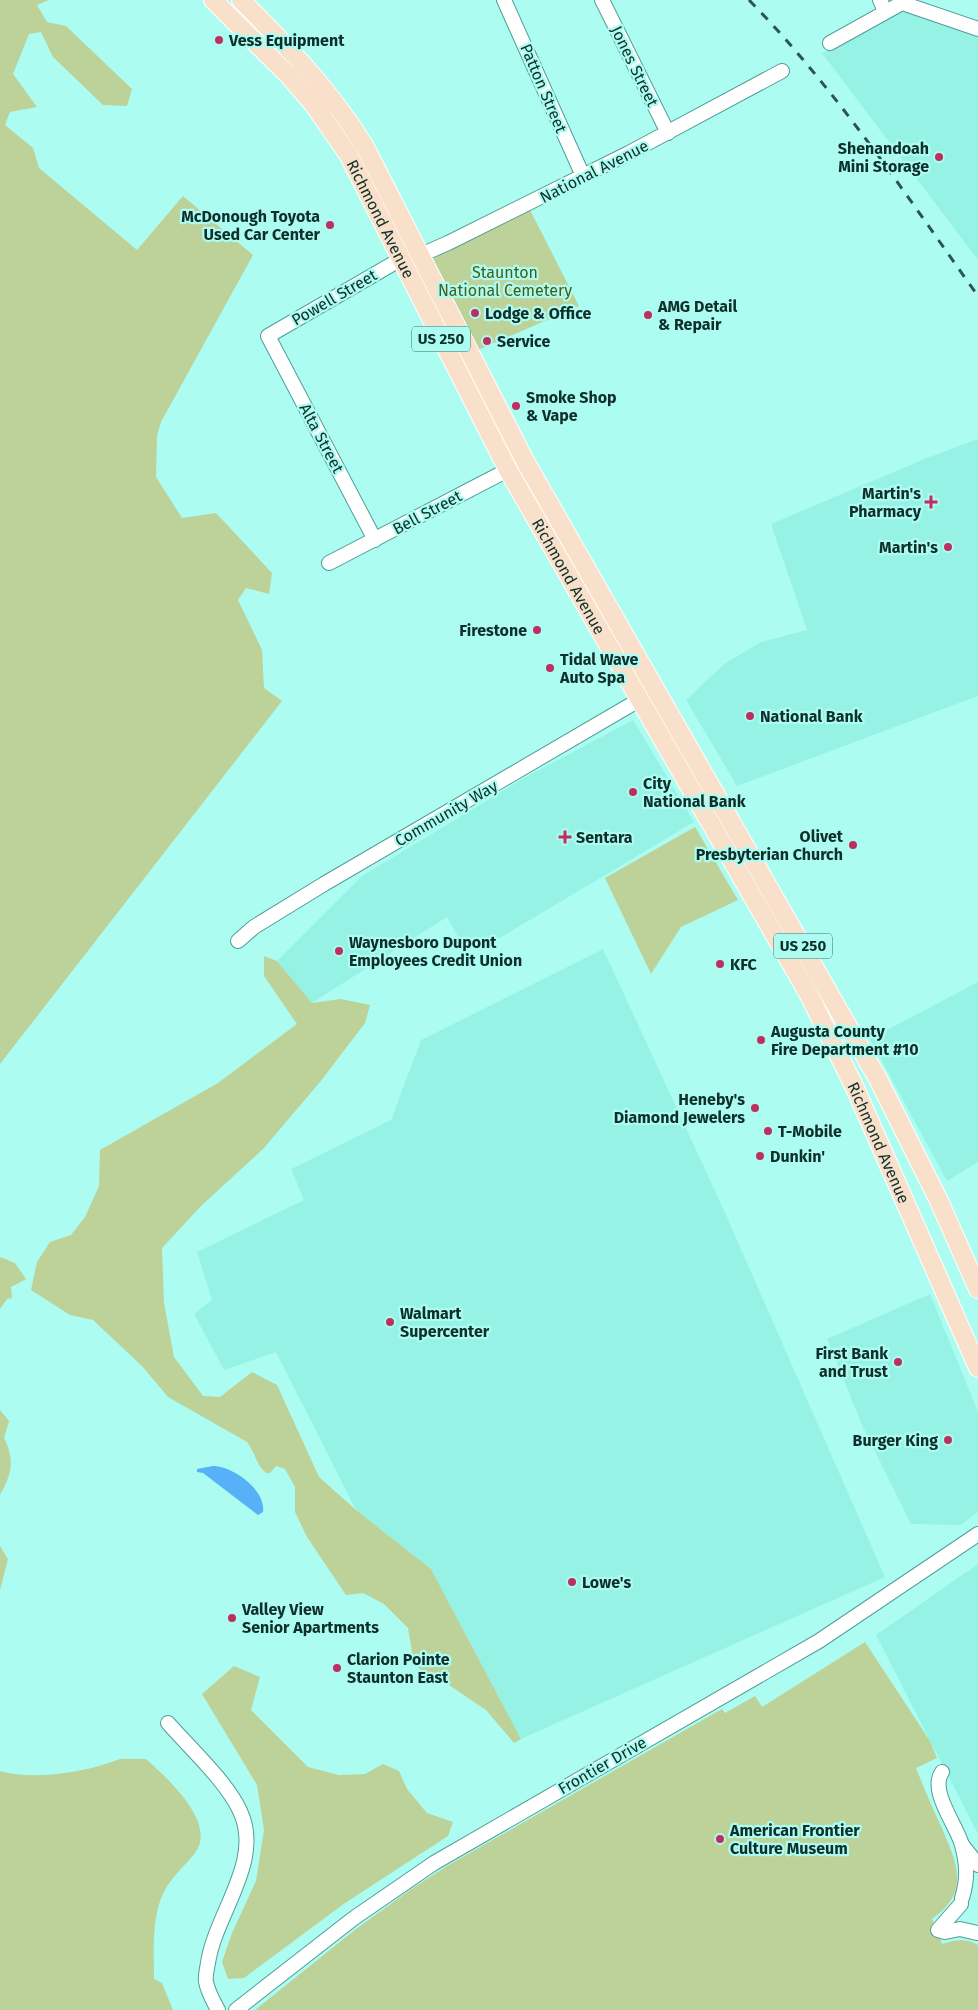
<svg xmlns="http://www.w3.org/2000/svg" width="978" height="2010" viewBox="0 0 978 2010" font-family="'Fira Sans',sans-serif">
	<rect width="100%" height="100%" fill="#adfcf1"/>
	<g fill="#97f2e6">
		<polygon points="902,4 978,31 978,260 822,53"/>
		<polygon points="978,439 978,696 737,786 686,700 724,664 761,642 807,630 771,524 927,458"/>
		<polygon points="633,720 694,822 493,942 466,951 447,917 312,1003 277,961 362,876 524,778"/>
		<polygon points="603,949 722,1206 885,1577 521,1739 431,1569 356,1510 276,1352 224,1370 194,1314 212,1300 197,1252 304,1200 291,1169 391,1120 421,1040"/>
		<polygon points="978,982 978,1162 947,1181 870,1039"/>
		<polygon points="930,1294 978,1412 978,1512 961,1525 911,1524 863,1427 827,1339"/>
		<polygon points="978,1564 978,1834 876,1635"/>
	</g>
	<g fill="#bcd298">
		<polygon points="0,0 49,0 37,5 47,22 66,26 132,89 127,106 103,105 53,57 41,32 29,34 13,74 37,107 10,112 5,125 33,148 39,168 137,250 183,196 253,255 161,422 157,436 156,477 182,518 216,513 272,573 269,594 246,588 238,600 262,650 264,688 282,701 0,1064"/>
		<polygon points="529,208 579,306 478,350 433,259"/>
		<polygon points="695,827 738,900 681,927 651,974 605,878"/>
		<path d="M264 956 277 961 312 1003 341 999 370 1005 365 1023 320 1082 263 1149 202 1205 162 1248 164 1303 174 1357 203 1396 220 1397 252 1372 277 1385 319 1477 356 1510 431 1569 521 1739 514 1743 486 1710 443 1681 421 1671 413 1658 408 1628 384 1604 363 1593 346 1595 307 1537 295 1512V1487L285 1469 276 1466 270 1473H266C256 1465 255 1452 247 1442L168 1397 142 1366 93 1320 70 1315 31 1290 37 1262 50 1242 71 1235 85 1217 99 1186 100 1150 218 1083 297 1024 264 976Z"/>
		<polygon points="0,1257 15,1263 26,1279 11,1287 12,1298 7,1299 0,1309"/>
		<path d="M0 1410 9 1421 4 1438C15 1460 12 1474 0 1495Z"/>
		<polygon points="0,1546 8,1559 0,1590"/>
		<path d="M865 1642 930 1741 937 1758 916 1768C924 1788 932 1807 941 1826 956 1862 972 1891 932 1919L942 1944C955 1940 966 1938 978 1945V2010H255L356 1929 410 1890 447 1866 722 1709 725 1713 755 1696 762 1707Z"/>
		<polygon points="234,1666 260,1677 251,1710 308,1767 339,1775 365,1774 383,1764 399,1771 407,1789 427,1813 453,1822 448,1836 345,1903 244,1978 228,1979 222,1962 232,1933 256,1881 264,1830 257,1785 202,1694"/>
		<path d="M120 1759H146C166 1777 218 1823 195 1853 185 1866 171 1877 164 1892 151 1917 154 1952 154 1979L162 1983 173 2010H0V1771C34 1781 87 1772 120 1759Z"/>
	</g>
	<path fill="#57b1f7" d="M213 1466C232 1466 266 1489 263 1512L258 1515 203 1473 197 1472V1469Z"/>
	<g fill="none" stroke-linecap="round" stroke-linejoin="round">
		<g stroke="#509e94" stroke-width="16">
			<g id="minor">
				<polyline points="504,0 583,176"/>
				<polyline points="602,0 668,133"/>
				<polyline points="880,0 885,11"/>
				<polyline points="830,43 902,3 978,29"/>
				<polyline points="375,540 268,336 401,259 421,255 448,243 629,153 782,71"/>
				<polyline points="329,563 525,461"/>
				<polyline points="238,941 254,927 324,884 639,700 659,696"/>
				<path d="M168 1723C189 1747 227 1782 240 1811 264 1861 215 1914 208 1963 207 1969 205 1976 206 1982 208 1992 213 2001 218 2010"/>
				<path d="M942 1772C929 1791 956 1824 962 1845 967 1864 968 1879 962 1898"/>
				<polyline points="963,1846 978,1865"/>
				<polyline points="961,1904 938,1930 945,1932 960,1929 977,1933"/>
				<polyline points="236,2010 354,1918 434,1863 819,1641 978,1534"/>
			</g>
		</g>
		<g stroke="#fff" stroke-width="20">
			<g id="major">
				<path id="s1" d="M213 0 290 77 314 105 348 154 508 470 808 993 855 1088 978 1368"/>
				<path d="M241 0C287 46 331 91 365 147L525 461 878 1079 939 1201 978 1289"/>
			</g>
		</g>
		<use href="#minor" stroke="#fff" stroke-width="14"/>
		<use href="#major" stroke="#f8e0ca" stroke-width="18"/>
		<path stroke="#2b554f" stroke-width="3" stroke-dasharray="9 9" stroke-linecap="butt" d="M749 0C836 89 906 195 978 296"/>
	</g>
	<g fill="#bc2f60" stroke="#adfcf1" stroke-width="2">
		<circle cx="219" cy="40" r="5"/>
		<circle cx="939" cy="157" r="5"/>
		<circle cx="330" cy="225" r="5"/>
		<circle cx="475" cy="313" r="5"/>
		<circle cx="648" cy="315" r="5"/>
		<circle cx="487" cy="341" r="5"/>
		<circle cx="516" cy="406" r="5"/>
		<path d="M928.5 494.5h5v5h5v5h-5v5h-5v-5h-5v-5h5z"/>
		<circle cx="948" cy="547" r="5"/>
		<circle cx="537" cy="630" r="5"/>
		<circle cx="550" cy="668" r="5"/>
		<circle cx="750" cy="716" r="5"/>
		<circle cx="633" cy="792" r="5"/>
		<path d="M562.5 829.5h5v5h5v5h-5v5h-5v-5h-5v-5h5z"/>
		<circle cx="853" cy="845" r="5"/>
		<circle cx="339" cy="951" r="5"/>
		<circle cx="720" cy="964" r="5"/>
		<circle cx="761" cy="1040" r="5"/>
		<circle cx="755" cy="1108" r="5"/>
		<circle cx="768" cy="1131" r="5"/>
		<circle cx="760" cy="1156" r="5"/>
		<circle cx="390" cy="1322" r="5"/>
		<circle cx="898" cy="1362" r="5"/>
		<circle cx="948" cy="1440" r="5"/>
		<circle cx="572" cy="1582" r="5"/>
		<circle cx="232" cy="1618" r="5"/>
		<circle cx="337" cy="1668" r="5"/>
		<circle cx="720" cy="1839" r="5"/>
	</g>
	<g text-anchor="middle" stroke-width="4.5" stroke-linejoin="round" paint-order="stroke">
		<g fill="#adfcf1" stroke="#3e6c66" stroke-width="1">
			<rect x="412" y="326.5" width="58" height="25" rx="4"/>
			<rect x="774" y="933.5" width="58" height="25" rx="4"/>
		</g>
		<g font-size="15" font-weight="bold" fill="#0e2f2b">
			<text x="441" y="344">US 250</text>
			<text x="803" y="951">US 250</text>
		</g>
		<g font-size="16" font-weight="bold" fill="#0e2f2b" stroke="#adfcf1" text-anchor="start">
			<text x="229" y="46">Vess Equipment</text>
			<text x="929" y="154" text-anchor="end">Shenandoah<tspan x="929" dy="18">Mini Storage</tspan></text>
			<text x="320" y="222" text-anchor="end">McDonough Toyota<tspan x="320" dy="18">Used Car Center</tspan></text>
			<text x="658" y="312">AMG Detail<tspan x="658" dy="18">&amp; Repair</tspan></text>
			<text x="485" y="319">Lodge &amp; Office</text>
			<text x="497" y="347">Service</text>
			<text x="526" y="403">Smoke Shop<tspan x="526" dy="18">&amp; Vape</tspan></text>
			<text x="921" y="499" text-anchor="end">Martin's<tspan x="921" dy="18">Pharmacy</tspan></text>
			<text x="938" y="553" text-anchor="end">Martin's</text>
			<text x="527" y="636" text-anchor="end">Firestone</text>
			<text x="560" y="665">Tidal Wave<tspan x="560" dy="18">Auto Spa</tspan></text>
			<text x="760" y="722">National Bank</text>
			<text x="643" y="789">City<tspan x="643" dy="18">National Bank</tspan></text>
			<text x="843" y="842" text-anchor="end">Olivet<tspan x="843" dy="18">Presbyterian Church</tspan></text>
			<text x="576" y="843">Sentara</text>
			<text x="349" y="948">Waynesboro Dupont<tspan x="349" dy="18">Employees Credit Union</tspan></text>
			<text x="730" y="970">KFC</text>
			<text x="771" y="1037">Augusta County<tspan x="771" dy="18">Fire Department #10</tspan></text>
			<text x="745" y="1105" text-anchor="end">Heneby's<tspan x="745" dy="18">Diamond Jewelers</tspan></text>
			<text x="778" y="1137">T-Mobile</text>
			<text x="770" y="1162">Dunkin'</text>
			<text x="400" y="1319">Walmart<tspan x="400" dy="18">Supercenter</tspan></text>
			<text x="888" y="1359" text-anchor="end">First Bank<tspan x="888" dy="18">and Trust</tspan></text>
			<text x="938" y="1446" text-anchor="end">Burger King</text>
			<text x="582" y="1588">Lowe's</text>
			<text x="242" y="1615">Valley View<tspan x="242" dy="18">Senior Apartments</tspan></text>
			<text x="347" y="1665">Clarion Pointe<tspan x="347" dy="18">Staunton East</tspan></text>
			<text x="730" y="1836">American Frontier<tspan x="730" dy="18">Culture Museum</tspan></text>
		</g>
		<g font-size="16" fill="#0e2f2b" stroke="#adfcf1">
			<text transform="translate(635 66) rotate(64)" y="6">Jones Street</text>
			<text transform="translate(544 88) rotate(67)" y="6">Patton Street</text>
			<text transform="translate(594 171) rotate(-27)" y="6">National Avenue</text>
			<text dy="6" stroke="none"><textPath href="#s1" startOffset="278">Richmond Avenue</textPath></text>
			<text transform="translate(334 297) rotate(-30)" y="6">Powell Street</text>
			<text transform="translate(322 438) rotate(62)" y="6">Alta Street</text>
			<text transform="translate(427 512) rotate(-28)" y="6">Bell Street</text>
			<text dy="6" stroke="none"><textPath href="#s1" startOffset="682">Richmond Avenue</textPath></text>
			<text transform="translate(446 813) rotate(-30)" y="6">Community Way</text>
			<text dy="6" stroke="none"><textPath href="#s1" startOffset="1328">Richmond Avenue</textPath></text>
			<text transform="translate(602 1765) rotate(-30)" y="6">Frontier Drive</text>
		</g>
		<g font-size="16" fill="#475d16" stroke="#adfcf1">
			<text x="505" y="278">Staunton<tspan x="505" dy="18">National Cemetery</tspan></text>
		</g>
	</g>
</svg>
